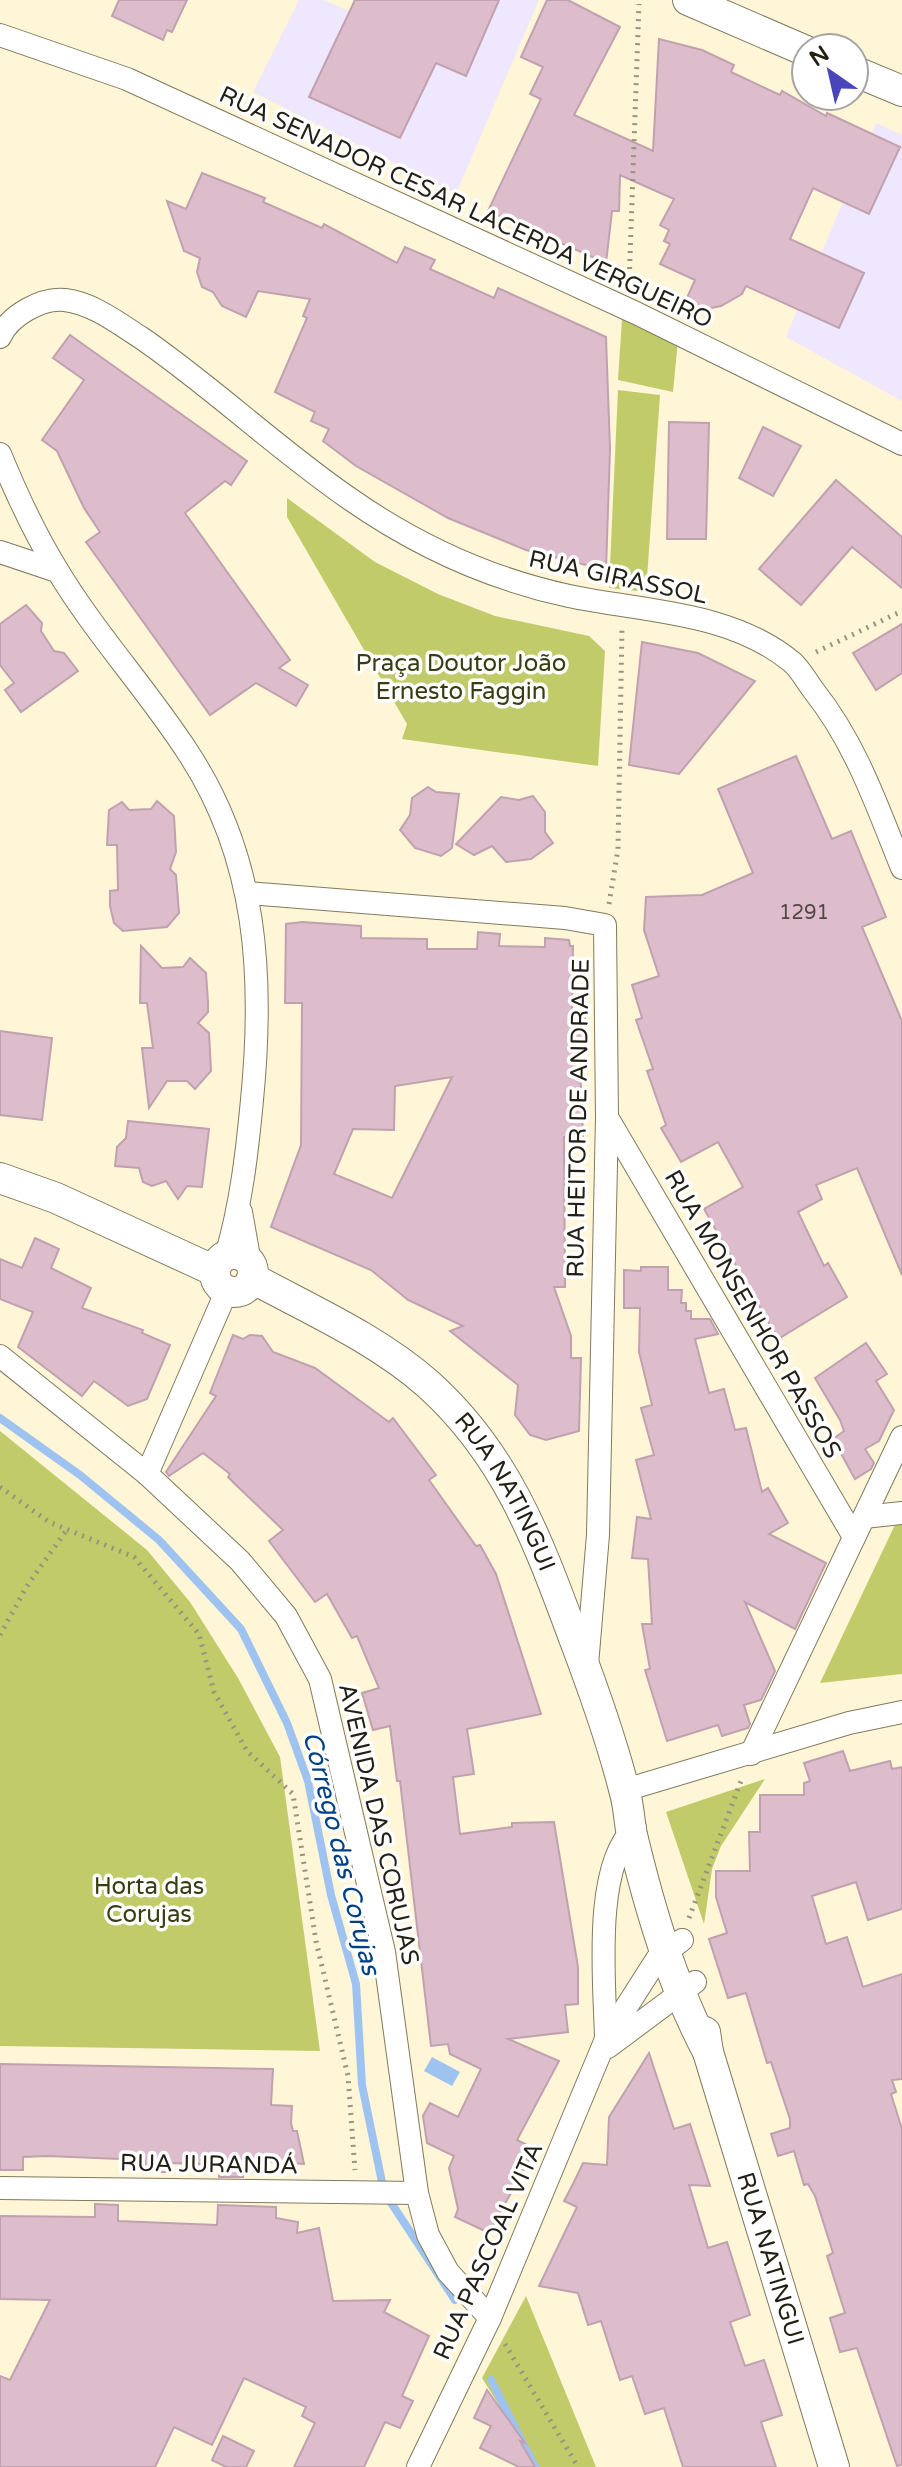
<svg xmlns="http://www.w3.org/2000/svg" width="902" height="2467" viewBox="0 0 902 2467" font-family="'Varela Round',sans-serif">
	<rect width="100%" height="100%" fill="#fef6d7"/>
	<g fill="#efe7fd">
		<polygon points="299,0 324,0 401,35 418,0 539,0 456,194 253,92"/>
		<polygon points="876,123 902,135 902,401 786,337"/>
	</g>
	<g fill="#c1cb69">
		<polygon points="622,319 678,340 673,392 618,380"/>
		<polygon points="618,390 660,395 646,592 609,588"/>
		<polygon points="287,498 375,562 438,594 495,616 589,636 605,651 598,766 402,739 407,724 287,517"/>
		<polygon points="0,1431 147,1550 190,1602 238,1678 280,1757 320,2051 0,2046"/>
		<polygon points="902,1510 902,1674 820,1683"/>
		<polygon points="765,1779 721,1846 712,1869 704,1924 666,1812"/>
		<polygon points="526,2296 596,2467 538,2467 482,2378"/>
	</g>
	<polygon fill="#9fc3f1" points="432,2057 460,2072 452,2086 424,2071"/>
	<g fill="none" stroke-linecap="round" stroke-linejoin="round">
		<g stroke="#9fc3f1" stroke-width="8">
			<polyline points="0,1418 80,1475 159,1540 241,1629 287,1723 308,1781 331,1895 356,1984 362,2085 384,2192 455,2300"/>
			<polyline points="491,2380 535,2467"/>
		</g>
	</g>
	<g fill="#ddbdcb" stroke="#c0a1af" stroke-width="2" fill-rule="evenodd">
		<polygon points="119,0 187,0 172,32 167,30 163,40 112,16"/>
		<polygon points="355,0 499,0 466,76 436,63 400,138 309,97"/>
		<polygon points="547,0 568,0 620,27 574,115 653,151 659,39 702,50 734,65 731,72 780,95 782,91 826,116 827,113 900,147 869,214 813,188 790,239 864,273 839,328 746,286 742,294 721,306 706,309 686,300 695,280 660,264 670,244 664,241 669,230 660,225 674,199 620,175 619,211 612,211 606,263 488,211 541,99 530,94 543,67 521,57"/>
		<polygon points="202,173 265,198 263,202 322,228 324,224 397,263 405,247 435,260 430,269 494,298 498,288 606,337 610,449 606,570 526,550 448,518 356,466 323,441 329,429 311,421 315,412 275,392 307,318 303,316 310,299 258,291 246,317 222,306 213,292 202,287 197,272 200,258 184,251 167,201 186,209"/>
		<polygon points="70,335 247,461 231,485 225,481 185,513 290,660 279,668 308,685 296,706 256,683 210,715 86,542 100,532 84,508 57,451 42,440 84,380 53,358"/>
		<polygon points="669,422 709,423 706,539 667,539"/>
		<polygon points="763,427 801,446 773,496 739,478"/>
		<polygon points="836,480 902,537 902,588 852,547 801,605 759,569"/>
		<polygon points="26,605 42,623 41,631 54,651 64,653 78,671 21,712 5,690 14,683 0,665 0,624"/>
		<polygon points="902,624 902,673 876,690 853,653"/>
		<polygon points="642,642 698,653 755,681 679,774 629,765"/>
		<polygon points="796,756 832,839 851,831 886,917 862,927 902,1021 902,1275 857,1168 816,1185 822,1199 798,1212 824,1266 828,1263 847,1297 778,1339 704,1209 743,1187 718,1142 681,1162 661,1128 666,1125 647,1071 653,1069 636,1020 642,1018 632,985 659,976 644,930 646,897 702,895 753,873 718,789"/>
		<polygon points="428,787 436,792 459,794 452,848 441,856 415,848 400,830 410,815 412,798"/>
		<polygon points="533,796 545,812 545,832 553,843 531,859 506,862 492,846 474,855 456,844 501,797 519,800"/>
		<polygon points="157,801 174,816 176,852 170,869 176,875 179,913 167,927 123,931 114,923 110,906 110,891 118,890 117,845 107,845 109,810 122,802 129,810 151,809"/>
		<path d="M302 922 361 926V938L427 939V949H477L478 932 500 934 499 946 545 947V938L569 940 570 946H573L572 1015H585V1040H579L583 1137H564L565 1287H554L571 1336V1358H581L579 1431 546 1440 530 1435 515 1415 518 1385 450 1331 463 1326 408 1300 371 1270 271 1227 301 1145 302 1003H285L286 924ZM452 1077 392 1198 334 1174 353 1129 394 1130 395 1086Z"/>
		<polygon points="141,946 162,968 183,967 190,958 206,973 208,1002 208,1012 198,1023 209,1033 211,1071 195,1089 187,1081 167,1081 149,1108 142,1048 153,1048 147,1003 140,1003"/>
		<polygon points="0,1031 52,1038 42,1120 0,1115"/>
		<polygon points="128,1121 209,1129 202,1187 187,1186 178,1199 166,1181 152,1186 143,1182 139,1168 115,1166 117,1147 126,1138"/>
		<polygon points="35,1238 59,1249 51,1268 91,1288 82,1308 143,1330 142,1333 170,1345 147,1399 128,1406 94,1381 82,1396 18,1347 33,1312 0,1299 0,1259 22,1268"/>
		<polygon points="641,1267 668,1267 668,1290 682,1290 681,1303 686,1303 686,1311 691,1311 691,1319 710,1319 718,1334 695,1339 709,1393 724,1389 735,1430 746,1428 762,1492 768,1488 788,1523 769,1534 826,1563 795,1629 745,1602 775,1671 761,1700 744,1705 750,1724 748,1728 722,1736 718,1725 667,1741 645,1670 650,1669 642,1624 652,1624 648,1559 632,1558 637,1517 651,1519 636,1460 654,1455 641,1408 652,1405 639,1352 640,1308 624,1308 624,1270 641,1271"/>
		<polygon points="233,1335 243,1339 250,1335 262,1336 273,1352 315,1368 389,1422 393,1418 436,1475 429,1480 476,1546 480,1545 496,1574 541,1714 467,1729 474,1774 453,1777 460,1834 512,1827 512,1823 554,1822 578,1967 578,2004 565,2005 568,2032 508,2039 559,2061 517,2140 535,2149 489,2233 455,2217 458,2209 449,2168 454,2156 427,2143 423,2116 430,2103 458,2117 481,2069 450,2054 448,2044 431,2046 400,1781 397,1781 390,1726 373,1730 362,1693 379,1688 357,1636 352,1638 327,1594 315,1602 269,1541 283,1530 236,1485 228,1477 230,1474 203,1453 169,1476 166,1472 216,1396 210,1393"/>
		<polygon points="866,1343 887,1374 876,1381 894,1410 879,1441 865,1449 874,1463 871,1469 855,1479 833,1439 844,1431 840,1420 815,1378"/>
		<polygon points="843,1751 850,1771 890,1761 892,1769 902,1767 902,1909 868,1920 856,1882 812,1896 826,1944 847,1937 863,1987 902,1974 902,2079 892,2080 896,2092 891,2094 902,2129 902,2465 897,2466 857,2348 840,2352 830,2318 845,2313 827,2256 833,2253 815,2196 808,2184 804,2185 794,2151 778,2156 771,2134 790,2128 790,2119 771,2062 767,2063 746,1993 728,1998 709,1939 727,1933 716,1897 716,1871 750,1871 749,1832 760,1832 760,1795 804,1795 804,1783 810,1781 804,1763"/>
		<polygon points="649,2053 674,2129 690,2124 710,2186 689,2185 708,2248 727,2242 750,2315 730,2322 745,2366 764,2360 782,2415 761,2422 776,2467 683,2467 664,2408 645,2414 632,2376 620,2380 601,2321 588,2325 578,2293 539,2286 577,2207 564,2201 573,2184 583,2163 607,2165 609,2117"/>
		<polygon points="0,2064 273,2069 271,2105 292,2106 291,2123 293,2131 297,2131 304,2164 244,2160 243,2177 219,2177 220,2165 171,2163 170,2172 145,2172 145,2160 47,2156 23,2157 23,2170 0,2170"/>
		<polygon points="95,2204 118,2205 118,2221 217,2225 218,2205 276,2207 276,2218 298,2222 297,2233 319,2228 333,2301 390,2300 384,2312 429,2336 402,2396 413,2401 400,2428 385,2422 364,2467 294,2467 315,2423 302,2416 306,2407 244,2378 212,2445 174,2427 155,2467 0,2467 0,2376 10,2380 50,2300 0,2299 0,2216 95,2217"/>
		<polygon points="487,2390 525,2443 520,2441 535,2467 519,2467 480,2448 491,2426 474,2418"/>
		<polygon points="223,2436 254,2451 246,2467 226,2467 212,2460"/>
	</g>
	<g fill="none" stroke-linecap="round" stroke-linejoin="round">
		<g stroke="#817a5e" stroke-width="24">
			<g id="street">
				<polyline points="0,35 127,79 636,313 902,444"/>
				<path d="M0 337C9 316 42 297 65 300 92 303 118 323 140 337 213 387 277 449 350 499 416 545 490 579 569 596 644 612 730 611 792 662 801 670 807 682 814 691 856 744 877 806 902 868"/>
				<path d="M0 454C16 493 34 532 56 568 94 632 146 688 187 751 258 858 264 977 252 1100 247 1153 241 1205 226 1256"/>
				<polyline points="0,552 57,571"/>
				<polyline points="248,893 565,918 605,925 607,1117 598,1535 587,1665"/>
				<polyline points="607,1117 854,1537"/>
				<polyline points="241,1212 250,1263"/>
				<polyline points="0,1356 147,1474 240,1561 286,1616 320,1679 384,1952 417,2193 428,2235 448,2272 490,2318"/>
				<polyline points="147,1474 227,1290"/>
				<polyline points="864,1517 902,1513"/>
				<polyline points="751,1754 902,1437"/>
				<polyline points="625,1790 849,1723 902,1712"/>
				<path d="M606 2039C605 1987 592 1865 635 1828"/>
				<polyline points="608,2047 695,1982"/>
				<polyline points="0,2188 417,2193"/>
				<polyline points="418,2467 490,2318 606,2039 657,1959 682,1940"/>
			</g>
		</g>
		<g stroke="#817a5e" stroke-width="32">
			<g id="secondary">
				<polyline points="688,0 806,51"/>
				<polyline points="854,71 902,91"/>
				<polyline points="0,1178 56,1198 215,1271"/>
				<circle cx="234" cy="1273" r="19"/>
				<path id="s1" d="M252 1278C311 1310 377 1339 428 1384 507 1455 538 1541 574 1638 593 1688 612 1741 625 1793 629 1807 629 1821 632 1835 650 1910 672 1984 708 2052"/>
				<path id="s2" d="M705 2032 708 2052 834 2467"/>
			</g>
		</g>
		<g stroke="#99947e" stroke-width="5" stroke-dasharray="2 6" stroke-linecap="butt">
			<polyline points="629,285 639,4"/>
			<polyline points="816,652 902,611"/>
			<polyline points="609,904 618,849 622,627"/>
			<polyline points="0,1487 49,1522 134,1557 199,1634 214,1692 247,1751 293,1794 316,1941 348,2076 355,2170"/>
			<polyline points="0,1635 27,1586 68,1528"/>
			<polyline points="689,1918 741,1781"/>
			<polyline points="505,2344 578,2467"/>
		</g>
		<use href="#street" stroke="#fff" stroke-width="22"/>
		<use href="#secondary" stroke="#fff" stroke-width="30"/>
	</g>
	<g text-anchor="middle" stroke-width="7" stroke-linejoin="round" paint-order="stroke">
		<g font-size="20" fill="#514642">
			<text x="804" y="919">1291</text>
		</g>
		<g font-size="24" fill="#221f14" stroke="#fff">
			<text transform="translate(466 207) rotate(25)" y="8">RUA SENADOR CESAR LACERDA VERGUEIRO</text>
			<text transform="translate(618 577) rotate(12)" y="8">RUA GIRASSOL</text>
			<text transform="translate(578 1118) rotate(-89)" y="8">RUA HEITOR DE ANDRADE</text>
			<text transform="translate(753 1314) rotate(60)" y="8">RUA MONSENHOR PASSOS</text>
			<text dy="8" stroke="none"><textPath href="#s1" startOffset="340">RUA NATINGUI</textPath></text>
			<text transform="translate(379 1824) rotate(77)" y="8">AVENIDA DAS CORUJAS</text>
			<text transform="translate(209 2164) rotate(1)" y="8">RUA JURANDÁ</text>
			<text transform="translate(488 2251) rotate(-66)" y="8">RUA PASCOAL VITA</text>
			<text dy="8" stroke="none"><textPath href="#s2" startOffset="236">RUA NATINGUI</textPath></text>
		</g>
		<g font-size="24" fill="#393d12" stroke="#fff">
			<text x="461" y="671">Praça Doutor João<tspan x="461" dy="28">Ernesto Faggin</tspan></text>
			<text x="149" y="1894">Horta das<tspan x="149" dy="28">Corujas</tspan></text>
		</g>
		<g font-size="26" font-style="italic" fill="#004183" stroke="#fff">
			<text transform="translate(342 1853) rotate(76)" y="9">Córrego das Corujas</text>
		</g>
	</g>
	<g transform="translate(830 72) rotate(326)"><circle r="38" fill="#ffffff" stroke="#a7a5a1" stroke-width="2"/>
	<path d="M0-6L14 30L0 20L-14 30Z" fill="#4945bb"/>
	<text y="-12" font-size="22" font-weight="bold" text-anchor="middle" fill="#221f14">N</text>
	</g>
</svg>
